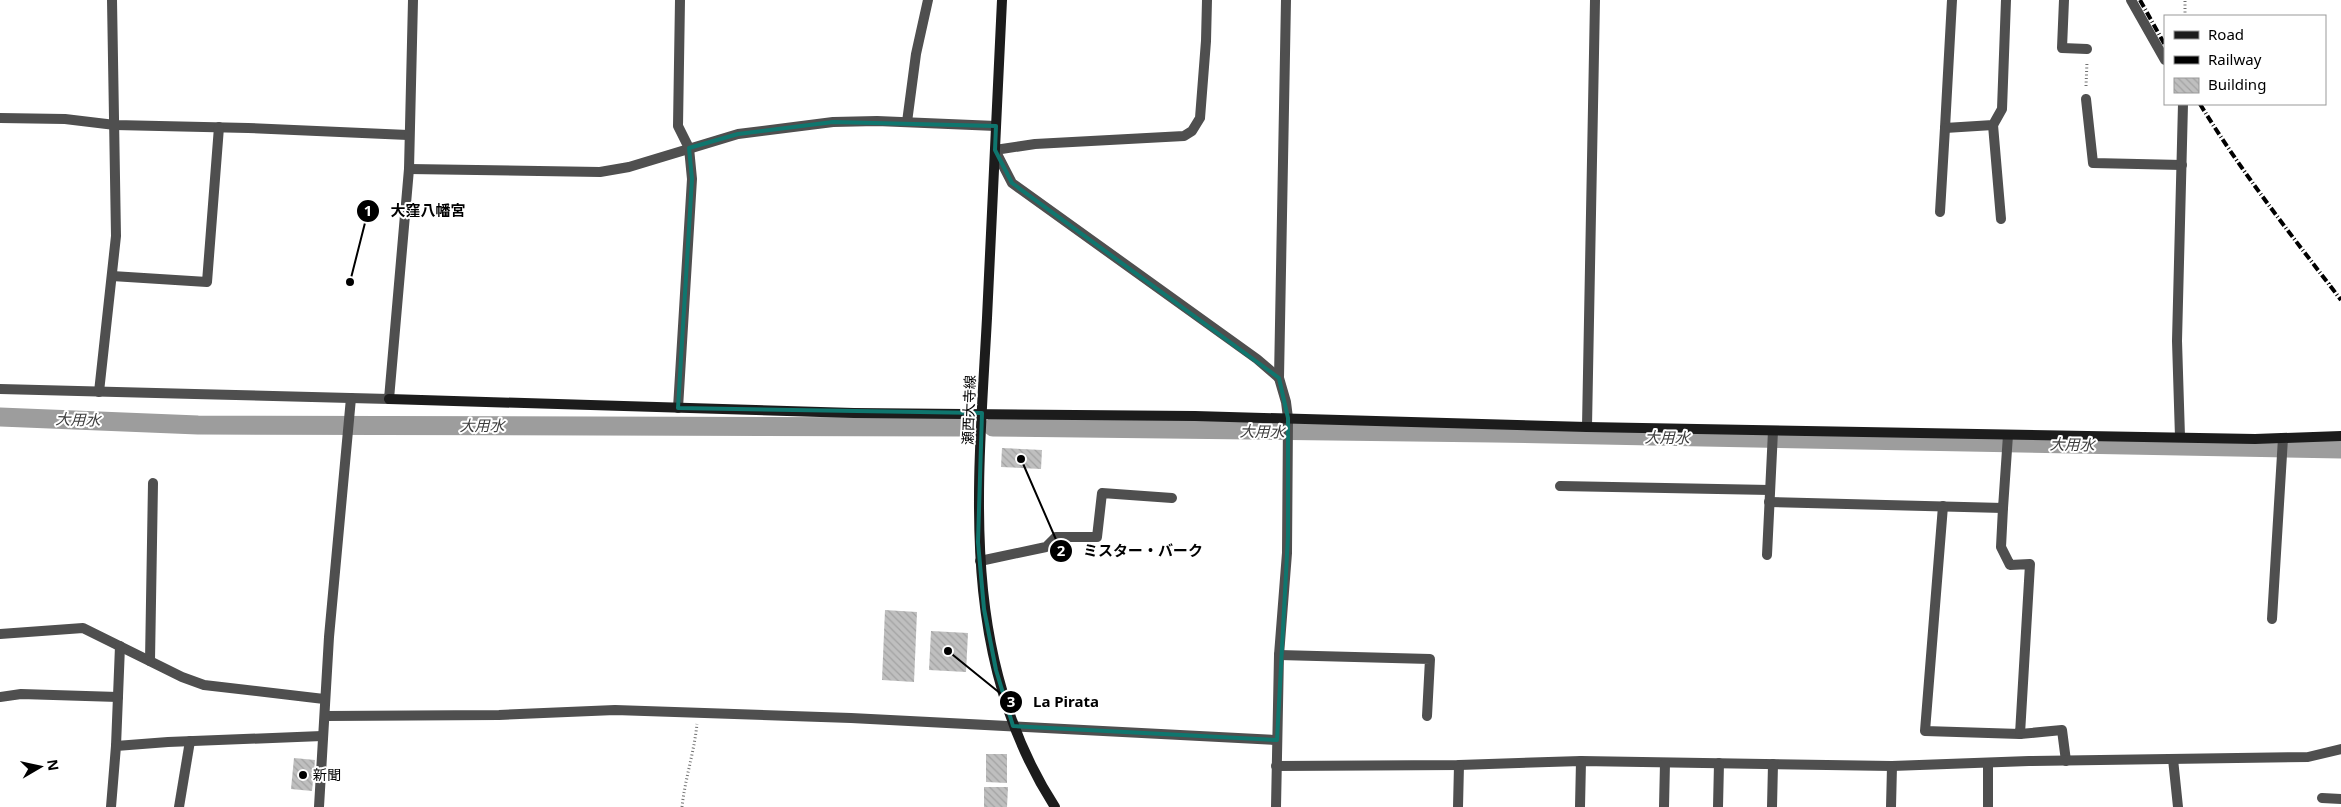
<svg xmlns="http://www.w3.org/2000/svg" width="2341" height="807" viewBox="0 0 2341 807" font-family="'Noto Sans','Noto Sans JP',sans-serif">
	<defs>
		<pattern id="building-back-hatch" width="6" height="6" patternUnits="userSpaceOnUse" patternTransform="scale(1.25)"><rect width="6" height="6" fill="#bfbfbf"/><path d="M-1 5l2 2M0 0l6 6M5-1l2 2" fill="none" stroke="#a2a2a2"/></pattern>
	</defs>
	<rect width="100%" height="100%" fill="#fff"/>
	<g fill="none" stroke-linecap="round" stroke-linejoin="round">
		<g stroke="#9d9d9d" stroke-width="19">
			<polyline points="0,417 198,425 965,427"/>
			<polyline points="993,427 1493,433 2341,449"/>
		</g>
	</g>
	<g fill="url(#building-back-hatch)">
		<polygon points="1002,448 1042,450 1041,469 1001,467"/>
		<polygon points="885,610 917,612 914,682 882,680"/>
		<polygon points="931,631 968,633 966,672 929,670"/>
		<polygon points="986,754 1007,754 1007,783 986,782"/>
		<polygon points="294,758 315,760 312,791 291,789"/>
		<polygon points="984,787 1008,787 1007,807 984,807"/>
	</g>
	<g fill="none" stroke-linecap="round" stroke-linejoin="round">
		<g stroke="#717171" stroke-width="3" stroke-dasharray="1 2.5" stroke-linecap="butt">
			<polyline points="2185,16 2185,0"/>
			<polyline points="2086,86 2087,62"/>
			<path d="M682 807C685 779 694 753 697 724"/>
		</g>
		<g stroke="#4f4f4f" stroke-width="10">
			<polyline points="1207,0 1206,41 1200,118 1192,131 1184,136 1035,144 995,150 1012,183 1257,359 1279,378"/>
			<polyline points="1952,0 1945,128 1993,125 2002,109 2006,0"/>
			<polyline points="2064,0 2062,48 2087,49"/>
			<polyline points="2131,0 2165,60"/>
			<polyline points="2086,99 2093,163 2182,165"/>
			<polyline points="0,118 65,119 115,125 248,128 408,135"/>
			<polyline points="907,122 916,54 928,0"/>
			<polyline points="1993,125 2001,219"/>
			<polyline points="409,169 600,172 629,167 738,134 833,122 877,121 996,126"/>
			<polyline points="1940,212 1945,128"/>
			<polyline points="112,276 207,282 219,127"/>
			<path d="M0 389C130 393 259 395 389 399L409 169 413 0"/>
			<polyline points="99,392 116,236 112,0"/>
			<polyline points="678,408 692,179 689,148 678,126 680,0"/>
			<polyline points="1587,427 1595,0"/>
			<polyline points="2180,437 2177,341 2183,104"/>
			<polyline points="1560,486 1770,490"/>
			<polyline points="1769,502 2003,508 2008,435"/>
			<polyline points="1943,506 1925,731 2020,734 2030,564 2010,565 2001,547 2003,508"/>
			<polyline points="1767,555 1773,431"/>
			<polyline points="980,561 1046,547 1056,537 1097,537 1102,493 1172,498"/>
			<polyline points="2272,619 2283,438"/>
			<polyline points="0,634 83,628 182,677 204,685 324,699"/>
			<polyline points="1279,655 1430,659 1427,716"/>
			<polyline points="150,661 153,483"/>
			<polyline points="0,697 21,694 118,697"/>
			<polyline points="325,716 499,715 615,710 851,718 1277,740"/>
			<polyline points="2020,734 2062,730 2066,761"/>
			<polyline points="116,746 120,646"/>
			<polyline points="2173,759 2178,807"/>
			<polyline points="1276,766 1459,765 1581,761 1892,766 2029,761 2308,757 2341,749"/>
			<polyline points="2322,798 2341,799"/>
			<polyline points="111,807 116,746 168,742 322,736"/>
			<polyline points="179,807 190,741"/>
			<polyline points="319,807 329,637 351,398"/>
			<polyline points="1276,807 1279,655 1287,553 1288,418 1286,402 1279,378 1286,0"/>
			<polyline points="1458,807 1459,765"/>
			<polyline points="1580,807 1581,761"/>
			<polyline points="1664,807 1665,763"/>
			<polyline points="1718,807 1719,763"/>
			<polyline points="1772,807 1773,764"/>
			<polyline points="1891,807 1892,766"/>
			<polyline points="1988,807 1988,763"/>
		</g>
		<g stroke="#1c1c1c" stroke-width="10">
			<path d="M1002 0C997 106 992 212 987 318 978 487 958 657 1055 807"/>
			<polyline points="389,399 854,413 1195,416 1587,427 2255,439 2341,436"/>
		</g>
		<g stroke="#000" stroke-width="4" stroke-dasharray="8 2.5 1 2.5" stroke-linecap="butt">
			<polyline points="2140,0 2165,45"/>
			<path d="M2200 104C2242 173 2292 236 2341 300"/>
		</g>
	</g>
	<path fill="none" stroke="#0f766e" stroke-width="4" stroke-linejoin="round" d="M833 122 996 126 995 150 1012 183 1279 378 1288 418V536L1277 740 1013 726 996 670 984 609 978 542 982 413 678 408 692 179 689 148 738 134Z"/>
	<circle fill="#000" stroke="#fff" stroke-width="2" cx="303" cy="775" r="5"/>
	<g text-anchor="middle" stroke-width="4" stroke-linejoin="round" paint-order="stroke">
		<g font-size="14" fill="#000" stroke="#fff">
			<text transform="translate(969 410) rotate(-88)" y="5">瀬西大寺線</text>
		</g>
		<g font-size="14" fill="#000" stroke="#fff" text-anchor="start">
			<text x="313" y="780">新聞</text>
		</g>
		<g font-size="15" font-style="italic" fill="#3e3e3e" stroke="#fff">
			<text transform="translate(78 420) rotate(2)" y="5">大用水</text>
			<text x="482" y="431">大用水</text>
			<text transform="translate(1262 432) rotate(1)" y="5">大用水</text>
			<text transform="translate(1667 438) rotate(1)" y="5">大用水</text>
			<text transform="translate(2072 445) rotate(1)" y="5">大用水</text>
		</g>
	</g>
	<path fill="none" stroke="#000" stroke-width="2" d="M350 282L368 211M1021 459L1061 551M948 651L1011 702"/>
	<g fill="#000" stroke="#fff" stroke-width="2">
		<circle cx="350" cy="282" r="5"/>
		<circle cx="1021" cy="459" r="5"/>
		<circle cx="948" cy="651" r="5"/>
		<circle cx="368" cy="211" r="12"/>
		<circle cx="1061" cy="551" r="12"/>
		<circle cx="1011" cy="702" r="12"/>
	</g>
	<g font-size="15" text-anchor="middle" font-weight="bold" fill="#fff">
		<text x="368" y="216">1</text>
		<text x="1061" y="556">2</text>
		<text x="1011" y="707">3</text>
	</g>
	<g font-size="15" text-anchor="middle" font-weight="bold" fill="#000" stroke="#fff" stroke-width="4" stroke-linejoin="round" paint-order="stroke">
		<text x="428" y="216">大窪八幡宮</text>
		<text x="1143" y="556">ミスター・バーク</text>
		<text x="1066" y="707">La Pirata</text>
	</g>
	<rect x="2164" y="15" width="162" height="90" fill="#ffffff" stroke="#999999"/>
	<rect x="2174" y="31" width="25" height="8" fill="#1c1c1c" stroke="#999999"/>
	<text x="2208" y="40" font-size="15" fill="#000000">Road</text>
	<rect x="2174" y="56" width="25" height="8" fill="#000000" stroke="#999999"/>
	<text x="2208" y="65" font-size="15" fill="#000000">Railway</text>
	<rect x="2174" y="78" width="25" height="15" fill="url(#building-back-hatch)" stroke="#999999"/>
	<text x="2208" y="90" font-size="15" fill="#000000">Building</text>
	<g transform="translate(40 767) rotate(81)" stroke="#ffffff" stroke-width="4" paint-order="stroke">
	<path d="M0-4L9 19L0 12L-9 19Z" fill="#000000"/>
	<text y="-8" font-size="14" font-weight="bold" text-anchor="middle" fill="#000000">N</text>
	</g>
</svg>
